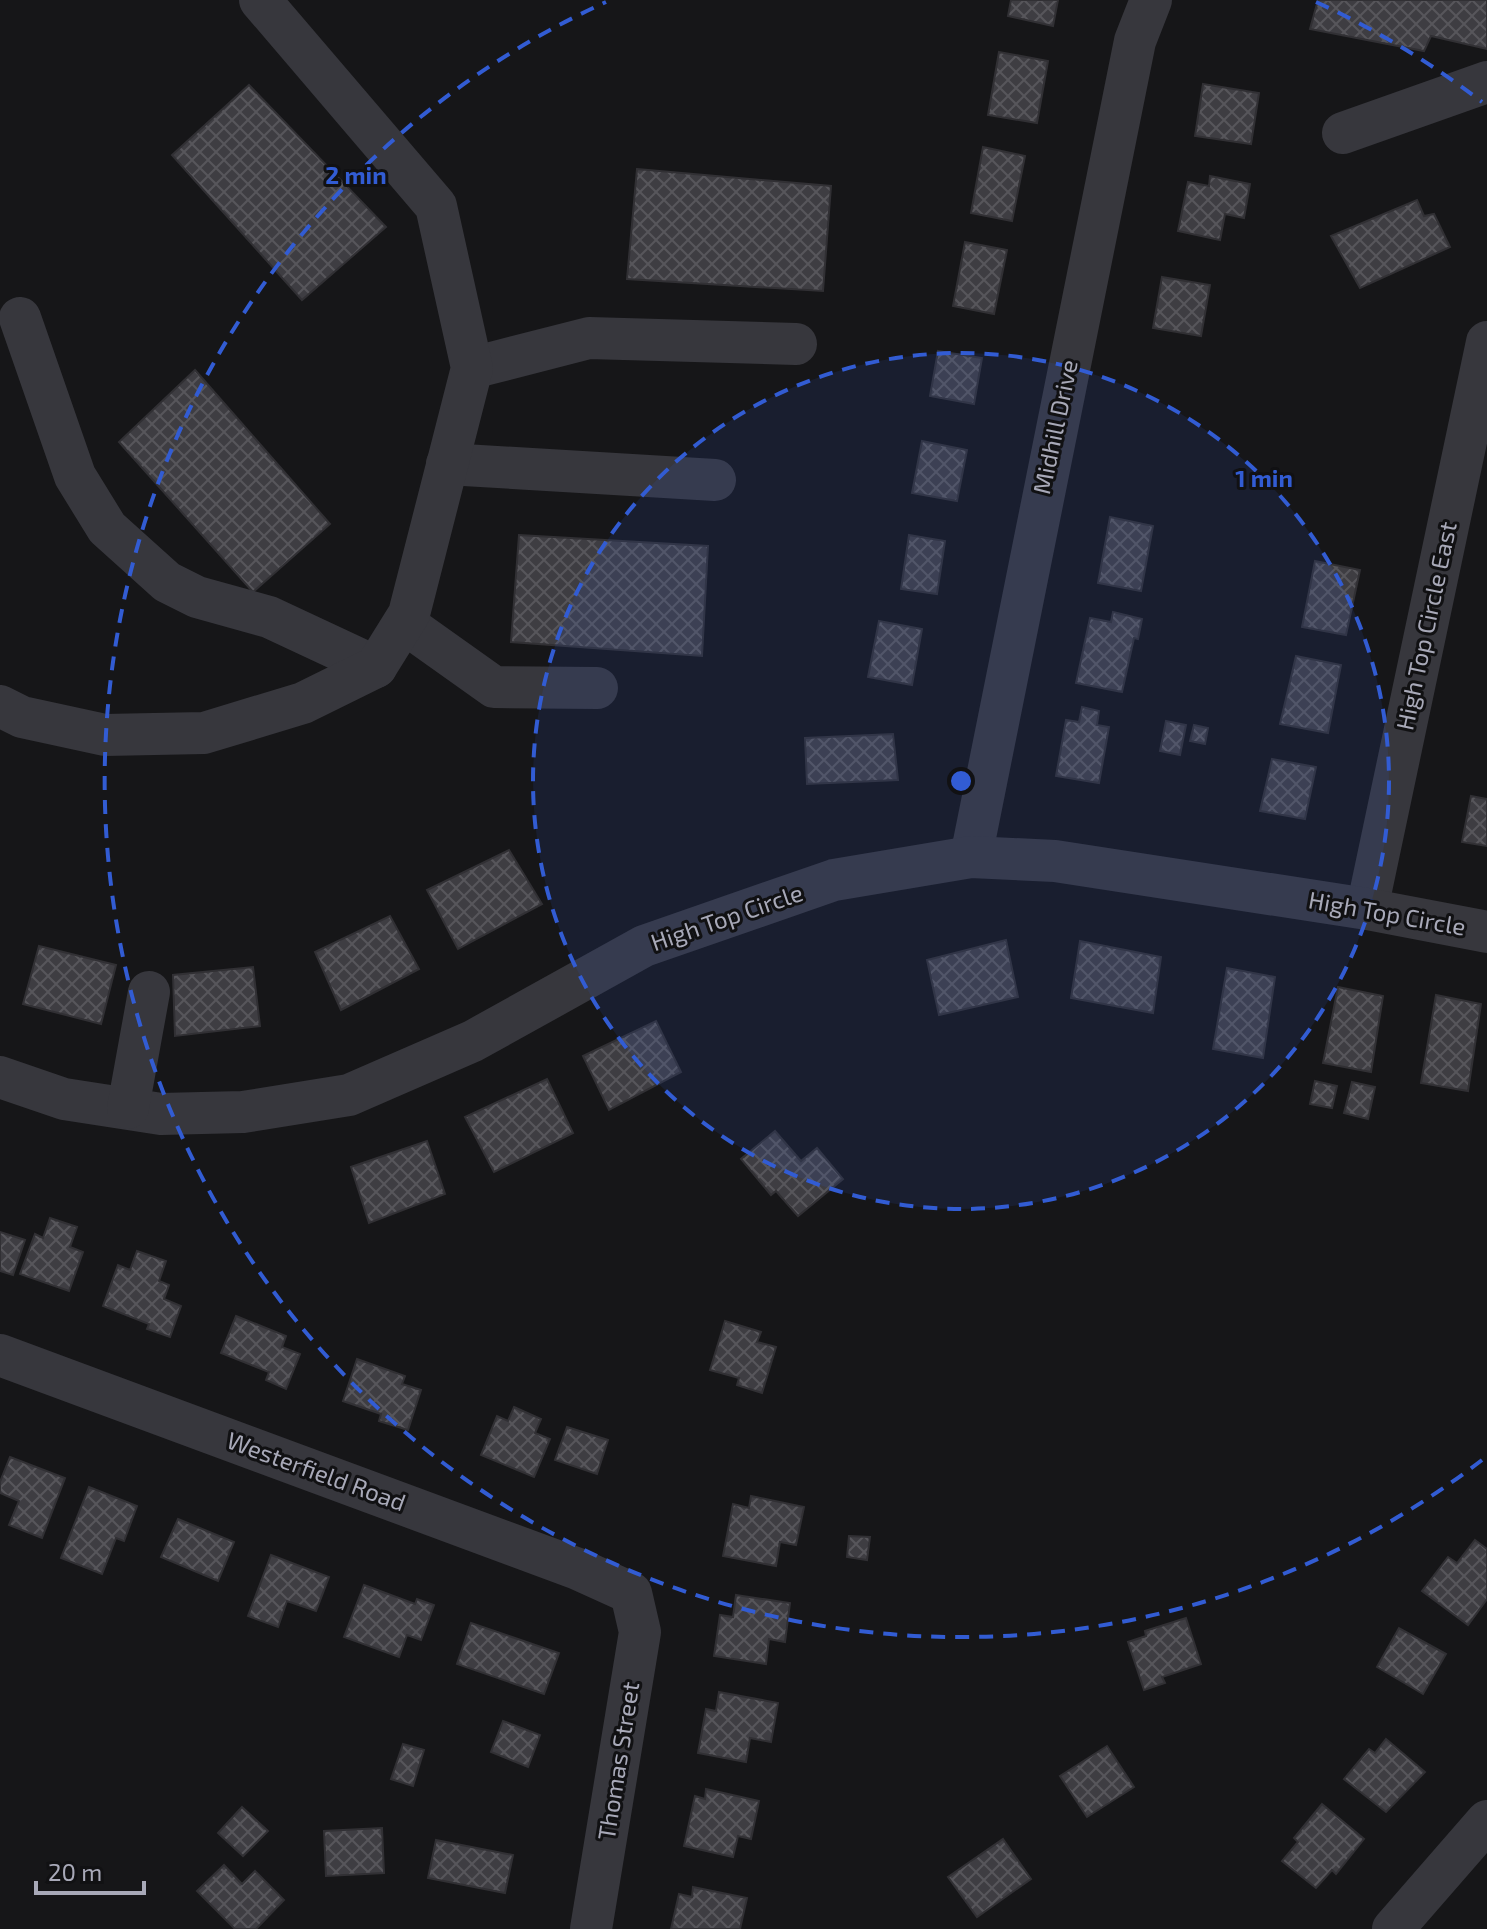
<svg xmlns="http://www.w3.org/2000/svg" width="1487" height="1929" viewBox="0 0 1487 1929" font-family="'Exo 2',sans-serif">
	<defs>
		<pattern id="building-cross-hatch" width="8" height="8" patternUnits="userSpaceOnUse" patternTransform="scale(2)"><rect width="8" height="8" fill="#3e3d42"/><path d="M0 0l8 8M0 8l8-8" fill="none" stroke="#57565b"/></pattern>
	</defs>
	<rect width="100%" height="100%" fill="#161618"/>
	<g fill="url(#building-cross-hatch)" stroke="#313034" stroke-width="2">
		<polygon points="1011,0 1058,0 1053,26 1008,16"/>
		<polygon points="1318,0 1487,0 1487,49 1431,36 1424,51 1310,29"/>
		<polygon points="999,52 1048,61 1037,123 988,115"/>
		<polygon points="1203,84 1259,93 1251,144 1195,136"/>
		<polygon points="249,85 386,227 302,300 172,155"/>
		<polygon points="983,147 1025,156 1012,221 971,213"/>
		<polygon points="637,169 831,186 823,291 627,279"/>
		<polygon points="1210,176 1250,184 1244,218 1225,214 1220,240 1178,231 1188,182 1209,186"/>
		<polygon points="1417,200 1424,216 1434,214 1450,247 1360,288 1331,236"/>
		<polygon points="965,242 1007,250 994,314 953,306"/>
		<polygon points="1162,277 1210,285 1201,336 1153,328"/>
		<polygon points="938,351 982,358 974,404 930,396"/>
		<polygon points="195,370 330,524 253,592 119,442"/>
		<polygon points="922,441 967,450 957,501 912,493"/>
		<polygon points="1110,517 1153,526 1141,591 1098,583"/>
		<polygon points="519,535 708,546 702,656 511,642"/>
		<polygon points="909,535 945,541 937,594 901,589"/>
		<polygon points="1315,561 1360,570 1346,635 1302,627"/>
		<polygon points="1113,612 1142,619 1138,639 1134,638 1122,692 1076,683 1090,618 1111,622"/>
		<polygon points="879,621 922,629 912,685 868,677"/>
		<polygon points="1296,656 1341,665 1328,733 1280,724"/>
		<polygon points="1082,707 1099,711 1097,725 1109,727 1099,783 1056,776 1066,720 1079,722"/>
		<polygon points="1166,721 1186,725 1180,755 1160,751"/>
		<polygon points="1194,725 1208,728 1205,744 1190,741"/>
		<polygon points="893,734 898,780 807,784 805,738"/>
		<polygon points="1272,759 1316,767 1305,819 1260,811"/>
		<polygon points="1471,796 1487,799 1487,846 1462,842"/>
		<polygon points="509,850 542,904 458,949 427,890"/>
		<polygon points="390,916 419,969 341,1010 315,952"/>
		<polygon points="1006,940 1018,997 939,1015 927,960"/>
		<polygon points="1080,941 1161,957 1153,1013 1071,998"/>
		<polygon points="39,946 116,965 101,1024 23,1004"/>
		<polygon points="253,967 260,1026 175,1036 173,975"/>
		<polygon points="1227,968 1275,977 1263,1058 1213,1049"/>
		<polygon points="1338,987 1383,996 1371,1072 1323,1063"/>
		<polygon points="1436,995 1481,1004 1468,1091 1421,1083"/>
		<polygon points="656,1021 681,1072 609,1110 583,1056"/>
		<polygon points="547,1079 573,1133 494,1172 465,1117"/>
		<polygon points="1315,1081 1337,1086 1332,1108 1310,1104"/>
		<polygon points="1352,1082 1375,1087 1368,1119 1344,1113"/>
		<polygon points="775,1131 801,1161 817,1148 843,1179 798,1216 776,1191 771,1195 741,1159"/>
		<polygon points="427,1141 445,1194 369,1223 351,1167"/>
		<polygon points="50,1218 77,1227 70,1247 83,1252 69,1291 20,1274 35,1234 43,1238"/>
		<polygon points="0,1232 25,1240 13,1275 0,1271"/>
		<polygon points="137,1251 166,1261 159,1281 169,1285 164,1299 181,1306 170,1337 147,1329 149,1324 103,1306 118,1265 130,1270"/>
		<polygon points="236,1316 286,1336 282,1347 300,1354 286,1389 266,1380 269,1372 221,1353"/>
		<polygon points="725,1321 761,1332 757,1342 776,1347 762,1393 737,1385 739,1378 710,1370"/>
		<polygon points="357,1359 405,1376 402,1384 421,1390 408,1430 379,1421 381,1414 343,1401"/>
		<polygon points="514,1407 541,1419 535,1433 550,1439 534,1477 481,1455 497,1416 508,1421"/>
		<polygon points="567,1427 608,1440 597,1474 555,1460"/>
		<polygon points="10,1457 65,1478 42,1538 9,1525 19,1501 0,1493 0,1482"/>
		<polygon points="89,1487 137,1506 124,1541 116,1538 102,1574 61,1558"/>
		<polygon points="751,1496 804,1507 796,1545 780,1542 776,1566 723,1556 733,1504 749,1508"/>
		<polygon points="178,1519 234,1542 218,1581 161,1557"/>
		<polygon points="849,1536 870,1537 867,1560 847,1557"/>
		<polygon points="1475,1540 1487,1549 1487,1599 1468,1625 1422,1591 1448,1557 1457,1563"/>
		<polygon points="271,1555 329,1577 316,1611 287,1601 278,1627 248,1616"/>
		<polygon points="364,1585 415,1604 417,1599 434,1605 421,1640 407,1635 399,1657 344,1637"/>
		<polygon points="736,1595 790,1603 785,1642 769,1639 766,1664 714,1656 720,1615 733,1617"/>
		<polygon points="1186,1618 1201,1664 1162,1677 1165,1683 1144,1690 1128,1642 1146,1636 1145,1631"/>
		<polygon points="471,1623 559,1653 544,1694 457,1664"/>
		<polygon points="1399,1628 1446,1654 1423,1694 1377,1667"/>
		<polygon points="719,1692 778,1703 771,1742 750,1738 746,1762 698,1753 706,1709 716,1711"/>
		<polygon points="503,1721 540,1735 528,1767 491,1752"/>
		<polygon points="1386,1739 1425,1772 1386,1812 1344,1779 1369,1749 1375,1753"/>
		<polygon points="403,1744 424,1750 413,1786 391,1779"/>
		<polygon points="1107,1746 1134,1787 1087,1817 1060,1776"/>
		<polygon points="706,1789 759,1801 751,1839 738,1836 733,1857 684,1846 695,1796 705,1799"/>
		<polygon points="1322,1804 1364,1839 1336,1874 1332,1870 1316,1888 1282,1861 1298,1842 1294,1838"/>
		<polygon points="242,1807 268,1831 243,1856 218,1833"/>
		<polygon points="382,1828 384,1873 326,1876 324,1831"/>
		<polygon points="1003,1839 1031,1879 977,1917 948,1877"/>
		<polygon points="436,1840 513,1855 505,1893 428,1878"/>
		<polygon points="224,1865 242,1884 255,1871 284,1900 256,1929 235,1929 197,1891"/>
		<polygon points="693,1887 747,1898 740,1929 671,1929 679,1894 692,1897"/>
	</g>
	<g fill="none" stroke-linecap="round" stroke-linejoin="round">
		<g stroke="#37373d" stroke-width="42">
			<polyline points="1343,133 1487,82"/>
			<polyline points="20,318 75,476 107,528 167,582 197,597 269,617 376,667"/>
			<polyline points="472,368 589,338 796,344"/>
			<polyline points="447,464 715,480"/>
			<polyline points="404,623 494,687 597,688"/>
			<polyline points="0,706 22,717 105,735 204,733 303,703 376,667 409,614 472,368 436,206 260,0"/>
			<polyline points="971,857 1135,41 1151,0"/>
			<polyline points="1367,909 1487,342"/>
			<polyline points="0,1077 64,1099 161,1114 243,1112 349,1095 473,1041 644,946 834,880 971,857 1055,861 1367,909 1487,932"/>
			<polyline points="128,1108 149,992"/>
			<polyline points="0,1355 578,1569 631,1593 640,1632 591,1929"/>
			<polyline points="1393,1929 1487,1821"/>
		</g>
	</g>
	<circle cx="961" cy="781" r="428" fill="#325cd3" fill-opacity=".12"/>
	<g fill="none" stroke="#325cd3" stroke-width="4" stroke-dasharray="14 10">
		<circle cx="961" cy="781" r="428"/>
		<path d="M1482 1460A856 856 0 1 1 606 2M1316 2A856 856 0 0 1 1482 102"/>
	</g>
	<g text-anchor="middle" stroke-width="6" stroke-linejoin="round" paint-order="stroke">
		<g font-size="24" fill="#a8a9b8" stroke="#111113">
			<text transform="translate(1056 427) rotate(-78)" y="8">Midhill Drive</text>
			<text transform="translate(1427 626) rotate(-78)" y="8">High Top Circle East</text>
			<text transform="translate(1387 914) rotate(10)" y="8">High Top Circle</text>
			<text transform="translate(727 918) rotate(-19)" y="8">High Top Circle</text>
			<text transform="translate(316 1472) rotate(20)" y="8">Westerfield Road</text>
			<text transform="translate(619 1761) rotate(-81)" y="8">Thomas Street</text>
		</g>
	</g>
	<circle cx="961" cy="781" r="12" fill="#325cd3" stroke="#111113" stroke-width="4"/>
	<g font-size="24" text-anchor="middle" font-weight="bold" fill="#325cd3" stroke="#111113" stroke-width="6" stroke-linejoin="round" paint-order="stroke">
		<text x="356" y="184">2 min</text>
		<text x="1264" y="487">1 min</text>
	</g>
	<path d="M36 1881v12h108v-12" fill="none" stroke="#a8a9b8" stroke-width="4"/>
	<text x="48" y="1881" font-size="24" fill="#a8a9b8" stroke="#111113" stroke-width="6" paint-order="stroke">20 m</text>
</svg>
